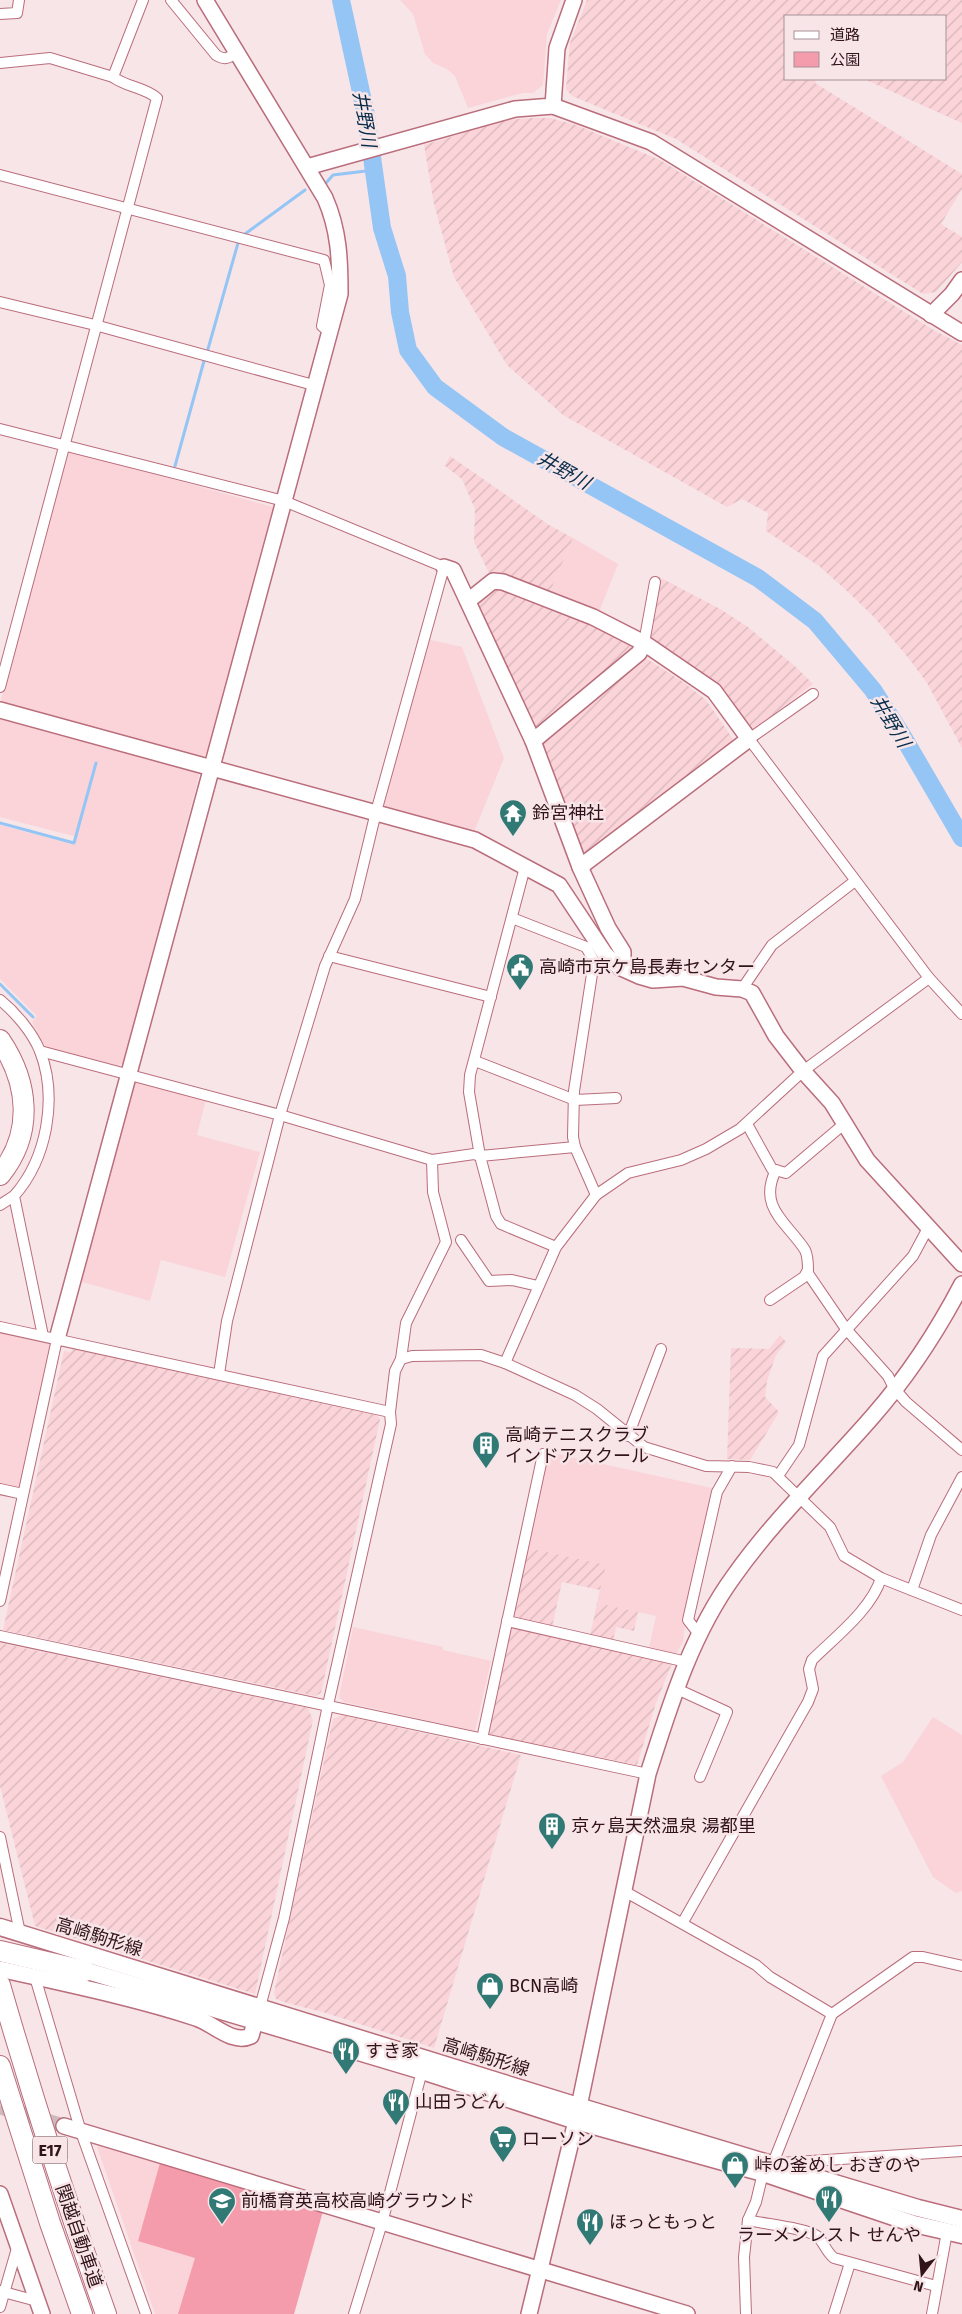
<svg xmlns="http://www.w3.org/2000/svg" width="962" height="2314" viewBox="0 0 962 2314" font-family="'Fira Sans','Noto Sans JP',sans-serif">
	<defs>
		<pattern id="industrial-furrows" width="10" height="10" patternUnits="userSpaceOnUse" patternTransform="scale(1.25)"><rect width="10" height="10" fill="#fad4d9"/><path d="M-1 1l2-2M0 10L10 0M9 11l2-2" fill="none" stroke="#d7b5ba"/></pattern>
	</defs>
	<rect width="100%" height="100%" fill="#f7e5e8"/>
	<g fill="#fad4d9">
		<polygon points="400,0 561,0 547,34 543,85 533,93 523,93 468,108 455,76 447,69 433,63 425,54 413,14"/>
		<polygon points="70,451 273,507 206,754 200,758 2,705 1,699 67,454"/>
		<polygon points="573,538 618,564 599,612 550,592"/>
		<polygon points="427,639 462,647 504,758 474,832 385,807 383,802"/>
		<polygon points="0,716 195,770 199,776 123,1063 115,1068 46,1049 32,1022 37,1016 0,979 0,825 75,845 77,837 0,817"/>
		<polygon points="138,1080 206,1099 197,1135 260,1152 225,1277 161,1260 150,1301 79,1281 133,1084"/>
		<polygon points="0,1331 53,1343 22,1489 0,1484"/>
		<polygon points="548,1452 712,1488 682,1620 685,1625 683,1642 676,1654 649,1648 656,1616 597,1603 605,1565 528,1548"/>
		<polygon points="353,1627 443,1647 443,1650 491,1661 475,1731 344,1702 339,1697"/>
		<polygon points="933,1717 962,1735 962,1891 956,1893 933,1877 881,1776 903,1762"/>
		<polygon points="100,2146 323,2211 294,2314 155,2314 97,2147"/>
	</g>
	<g fill="url(#industrial-furrows)">
		<polygon points="587,0 962,0 962,123 864,79 946,79 946,16 786,16 786,79 816,79 815,83 962,174 962,189 941,224 962,237 962,262 936,292 923,294 676,139 572,96 566,89 570,43"/>
		<polygon points="532,118 550,118 576,125 660,160 932,329 962,345 962,748 927,683 910,660 874,617 847,591 819,566 766,531 768,513 742,499 727,507 563,415 507,365 454,277 434,204 424,145 464,133 465,130 505,120"/>
		<polygon points="450,456 549,525 573,538 550,592 498,572 490,575 474,542 475,509 462,479 445,466"/>
		<polygon points="659,577 720,609 748,627 797,668 813,684 753,731 748,730 650,639 649,634"/>
		<polygon points="494,587 504,587 593,623 631,645 631,652 539,728 530,726 483,614 477,606 479,600"/>
		<polygon points="644,657 683,682 706,700 735,742 588,853 582,851 540,748 543,740"/>
		<polygon points="780,1335 786,1342 776,1355 767,1381 765,1397 779,1412 750,1460 727,1459 731,1348 769,1349"/>
		<polygon points="72,1349 376,1415 380,1419 321,1693 315,1696 3,1630 64,1351 71,1352"/>
		<polygon points="528,1548 606,1565 600,1590 562,1582 552,1627 513,1619"/>
		<polygon points="597,1603 638,1612 634,1631 616,1627 613,1641 590,1636"/>
		<polygon points="511,1625 673,1661 656,1703 637,1765 488,1734"/>
		<polygon points="0,1643 308,1708 313,1720 255,1994 35,1926 0,1786"/>
		<polygon points="342,1715 521,1755 434,2048 326,2013 287,2003 276,1999 274,1993 333,1719"/>
	</g>
	<polygon fill="#f59cac" points="160,2163 323,2211 294,2314 178,2314 195,2258 138,2241"/>
	<g fill="none" stroke-linecap="round" stroke-linejoin="round">
		<g stroke="#95c5f5" stroke-width="3">
			<polyline points="326,183 333,175 374,170"/>
			<polyline points="245,234 305,190"/>
			<polyline points="208,349 238,243"/>
			<polyline points="175,466 204,361"/>
			<polyline points="0,823 74,843 96,763"/>
			<polyline points="0,984 33,1017"/>
		</g>
		<polyline stroke="#95c5f5" stroke-width="18" points="341,0 366,115 382,228 397,276 400,312 408,350 435,387 503,437 758,578 815,621 873,690 902,735 962,838"/>
		<polyline stroke="#cfbbbf" stroke-width="15" stroke-dasharray="15 8" stroke-linecap="butt" points="0,2107 64,2126"/>
		<g stroke="#ba6d7b" stroke-width="12">
			<g id="street">
				<path d="M171 0 216 55C224 60 228 59 235 53"/>
				<polyline points="0,14 17,13 19,0"/>
				<polyline points="0,63 50,58 113,77"/>
				<polyline points="0,175 324,260 330,285 322,326 330,333"/>
				<polyline points="0,302 95,325 317,386"/>
				<polyline points="0,429 284,501 444,567 376,812 355,899 325,966 280,1115 227,1321 219,1374"/>
				<polyline points="644,643 655,582"/>
				<path d="M0 687 157 98C144 87 126 87 113 77L143 0"/>
				<polyline points="813,694 749,739 929,978 962,1014"/>
				<polyline points="512,918 586,947 594,961 574,1091 573,1137 575,1147 596,1195"/>
				<polyline points="329,956 491,997"/>
				<polyline points="742,989 772,945 855,881"/>
				<path d="M0 1000C16 1013 32 1032 40 1051 58 1098 47 1159 14 1196L43 1336"/>
				<polyline points="40,1051 280,1115 432,1160 474,1154 480,1156 469,1092 470,1075 525,867"/>
				<polyline points="475,1061 575,1100 616,1098"/>
				<polyline points="747,1124 772,1169 786,1173 844,1124"/>
				<polyline points="0,1205 14,1196"/>
				<polyline points="461,1240 489,1281 512,1280 538,1286"/>
				<polyline points="556,1247 501,1224 496,1216 480,1156 575,1147"/>
				<polyline points="807,1272 846,1329 888,1376 894,1388 906,1402 962,1450"/>
				<path d="M770 1300 804 1277 808 1270C808 1263 808 1256 805 1250 788 1223 757 1208 776 1170"/>
				<polyline points="0,1327 390,1412 391,1424 328,1705 284,1918 260,2007"/>
				<polyline points="401,1359 412,1356 481,1355 505,1363 575,1395 597,1409 644,1447 706,1466 749,1467 773,1472 830,1527 844,1556 881,1578 962,1610"/>
				<polyline points="505,1363 556,1247 596,1195 628,1173 681,1160 706,1149 740,1129 803,1071 929,978"/>
				<polyline points="390,1412 395,1371 401,1359 406,1323 446,1242 433,1192 432,1160"/>
				<polyline points="628,1436 661,1349"/>
				<polyline points="778,1476 799,1445 823,1356 913,1256 928,1228"/>
				<polyline points="0,1489 23,1494"/>
				<polyline points="912,1590 931,1535 962,1477"/>
				<polyline points="0,1601 57,1339"/>
				<polyline points="507,1621 687,1662"/>
				<polyline points="698,1633 688,1620 717,1492 732,1466"/>
				<polyline points="0,1636 648,1774"/>
				<polyline points="677,1689 727,1712 700,1777"/>
				<polyline points="482,1739 543,1454"/>
				<polyline points="0,1837 20,1933"/>
				<polyline points="624,1891 756,1965 770,1977 832,2014"/>
				<path d="M683 1922 808 1702 813 1689 809 1669 812 1660C834 1638 872 1609 881 1578"/>
				<polyline points="35,1977 81,2132 146,2314"/>
				<polyline points="773,2163 832,2014 913,1957 923,1957 962,1966"/>
				<polyline points="781,2163 962,2151"/>
				<path d="M748 2220C764 2224 806 2228 817 2236 824 2242 826 2252 834 2258L936 2286"/>
				<polyline points="0,2291 37,2301"/>
				<polyline points="0,2307 18,2245"/>
				<polyline points="354,2314 382,2223 422,2071"/>
				<polyline points="746,2314 744,2257 748,2220 756,2202 763,2173 767,2170"/>
				<polyline points="834,2314 850,2263"/>
				<polyline points="932,2314 947,2232"/>
			</g>
		</g>
		<g stroke="#ba6d7b" stroke-width="18">
			<g id="secondary">
				<polyline points="553,106 651,142 962,333"/>
				<polyline points="307,167 515,109 553,106 557,48 574,0"/>
				<polyline points="931,315 952,294 962,280"/>
				<polyline points="444,567 453,570 533,741 580,867 608,928 623,952 623,958 619,967"/>
				<polyline points="468,601 493,581 503,582 593,617 644,643 714,691 749,739 580,867"/>
				<polyline points="0,710 475,840 559,885 605,954 619,967 639,976 653,980 683,978 716,987 742,989 752,993 776,1036 803,1071 832,1103 867,1160 962,1264"/>
				<polyline points="533,741 639,653 644,643"/>
				<path d="M57 1339 340 294C340 259 339 230 325 198L205 0"/>
				<path d="M0 1969C66 1984 131 1997 196 2018 213 2023 232 2045 251 2036L258 2011"/>
				<polyline points="64,2126 687,2314"/>
				<polyline points="0,2194 42,2314"/>
				<path d="M529 2314 576 2121 648 1774C670 1705 691 1635 734 1576 775 1518 827 1469 873 1416 908 1376 938 1330 962 1284"/>
			</g>
		</g>
		<g stroke="#ba6d7b" stroke-width="19">
			<g id="primary">
				<polyline points="0,1927 578,2106 918,2208 962,2219"/>
				<polyline points="74,1967 422,2071 576,2121 763,2173 914,2224 962,2235"/>
			</g>
		</g>
		<g stroke="#ba6d7b" stroke-width="22">
			<g id="highway">
				<path d="M0 1040C29 1083 34 1133 0 1175"/>
				<polyline points="0,1951 85,1971"/>
				<path d="M0 1985C32 2096 67 2205 106 2314"/>
				<polyline points="0,2066 50,2223 82,2314"/>
			</g>
		</g>
		<use href="#street" stroke="#fff" stroke-width="10"/>
		<use href="#secondary" stroke="#fff" stroke-width="15"/>
		<use href="#primary" stroke="#fff" stroke-width="16"/>
		<use href="#highway" stroke="#fff" stroke-width="20"/>
	</g>
	<defs>
		<g id="temple-pin" transform="scale(1.4375)"><path d="M0 17L-7.5 6A9.5 9.5 0 1 1 7.5 6Z" fill="#317974" stroke="#f7e5e8"/><path d="M0-6L5-2H3V0L6.5 2.5H4V6H1.5V3h-3V6H-4V2.5H-6.5L-3 0V-2H-5Z" fill="#fff"/></g>
		<g id="civic-pin" transform="scale(1.4375)"><path d="M0 17L-7.5 6A9.5 9.5 0 1 1 7.5 6Z" fill="#317974" stroke="#f7e5e8"/><path d="M-.6-6.5H3V-4.5H.6V-3L4-1V1h2V6H-6V1h2V-1L-.6-3ZM-1.2 2.5V6h2.4V2.5Z" fill="#fff"/></g>
		<g id="building-pin" transform="scale(1.4375)"><path d="M0 17L-7.5 6A9.5 9.5 0 1 1 7.5 6Z" fill="#317974" stroke="#f7e5e8"/><path d="M-4-6H4V6H1V3H-1V6H-4ZM-2.5-4.3h1.7v1.8h-1.7ZM.8-4.3h1.7v1.8H.8ZM-2.5-1h1.7V.8h-1.7ZM.8-1h1.7V.8H.8Z" fill="#fff"/></g>
		<g id="shop-pin" transform="scale(1.4375)"><path d="M0 17L-7.5 6A9.5 9.5 0 1 1 7.5 6Z" fill="#317974" stroke="#f7e5e8"/><path d="M-5-2.5h2.3a2.7 3.5 0 0 1 5.4 0H5L5.5 6h-11ZM-1.5-2.5h3a1.5 2.3 0 0 0-3 0Z" fill="#fff"/></g>
		<g id="restaurant-pin" transform="scale(1.4375)"><path d="M0 17L-7.5 6A9.5 9.5 0 1 1 7.5 6Z" fill="#317974" stroke="#f7e5e8"/><path d="M-5-6h1v4h1v-4h1v4h1v-4h1v5L-1.5 .5V6h-2V.5L-5-1ZM5-6V6H3V1.5H1.5Q1.5-4 5-6Z" fill="#fff"/></g>
		<g id="supermarket-pin" transform="scale(1.4375)"><path d="M0 17L-7.5 6A9.5 9.5 0 1 1 7.5 6Z" fill="#317974" stroke="#f7e5e8"/><path d="M-6-5.5h2.5l.6 2H6L4.5 2H-2.5L-4.4-4H-6ZM-1.5 3.2a1.3 1.3 0 1 0 .1 0ZM3 3.2a1.3 1.3 0 1 0 .1 0Z" fill="#fff"/></g>
		<g id="school-pin" transform="scale(1.4375)"><path d="M0 17L-7.5 6A9.5 9.5 0 1 1 7.5 6Z" fill="#317974" stroke="#f7e5e8"/><path d="M0-5L7-2L0 1L-7-2ZM-4 1L0 2.5L4 1V4Q0 6-4 4Z" fill="#fff"/></g>
	</defs>
	<g fill-rule="evenodd">
		<use href="#temple-pin" x="513" y="813"/>
		<use href="#civic-pin" x="520" y="967"/>
		<use href="#building-pin" x="486" y="1445"/>
		<use href="#building-pin" x="552" y="1826"/>
		<use href="#shop-pin" x="490" y="1986"/>
		<use href="#restaurant-pin" x="346" y="2051"/>
		<use href="#restaurant-pin" x="396" y="2102"/>
		<use href="#supermarket-pin" x="503" y="2139"/>
		<use href="#shop-pin" x="735" y="2165"/>
		<use href="#restaurant-pin" x="829" y="2199"/>
		<use href="#school-pin" x="222" y="2201"/>
		<use href="#restaurant-pin" x="590" y="2222"/>
	</g>
	<g text-anchor="middle" stroke-width="5" stroke-linejoin="round" paint-order="stroke">
		<rect fill="#f7e5e8" stroke="#6c5257" stroke-width="1" x="32.5" y="2136.5" width="35" height="27" rx="4"/>
		<g font-size="16" font-weight="bold" fill="#311319">
			<text x="50" y="2156">E17</text>
		</g>
		<g font-size="18" fill="#311319" stroke="#f7e5e8" text-anchor="start">
			<text x="532" y="819">鈴宮神社</text>
			<text x="539" y="973">高崎市京ケ島長寿センター</text>
			<text x="505" y="1441">高崎テニスクラブ<tspan x="505" dy="21">インドアスクール</tspan></text>
			<text x="571" y="1832">京ヶ島天然温泉 湯都里</text>
			<text x="509" y="1992">BCN高崎</text>
			<text x="365" y="2057">すき家</text>
			<text x="415" y="2108">山田うどん</text>
			<text x="522" y="2145">ローソン</text>
			<text x="754" y="2171">峠の釜めし おぎのや</text>
			<text x="241" y="2207">前橋育英高校高崎グラウンド</text>
			<text x="609" y="2228">ほっともっと</text>
			<text x="829" y="2241" text-anchor="middle">ラーメンレスト せんや</text>
		</g>
		<g font-size="18" fill="#311319" stroke="#f7e5e8">
			<text transform="translate(99 1937) rotate(17)" y="6">高崎駒形線</text>
			<text transform="translate(486 2057) rotate(17)" y="6">高崎駒形線</text>
			<text transform="translate(79 2236) rotate(71)" y="6">関越自動車道</text>
		</g>
		<g font-size="19" font-style="italic" fill="#092e4c" stroke="#f7e5e8">
			<text transform="translate(365 119) rotate(80)" y="7">井野川</text>
			<text transform="translate(564 470) rotate(29)" y="7">井野川</text>
			<text transform="translate(891 721) rotate(59)" y="7">井野川</text>
		</g>
	</g>
	<rect x="784" y="15" width="162" height="65" fill="#f7e5e8" stroke="#a89195"/>
	<rect x="794" y="31" width="25" height="8" fill="#ffffff" stroke="#a89195"/>
	<text x="830" y="40" font-size="15" fill="#311319">道路</text>
	<rect x="794" y="52" width="25" height="15" fill="#f59cac" stroke="#a89195"/>
	<text x="830" y="65" font-size="15" fill="#311319">公園</text>
	<g transform="translate(922 2274) rotate(196)" stroke="#f7e5e8" stroke-width="4" paint-order="stroke">
	<path d="M0-4L9 19L0 12L-9 19Z" fill="#311319"/>
	<text y="-8" font-size="14" font-weight="bold" text-anchor="middle" fill="#311319">N</text>
	</g>
</svg>
